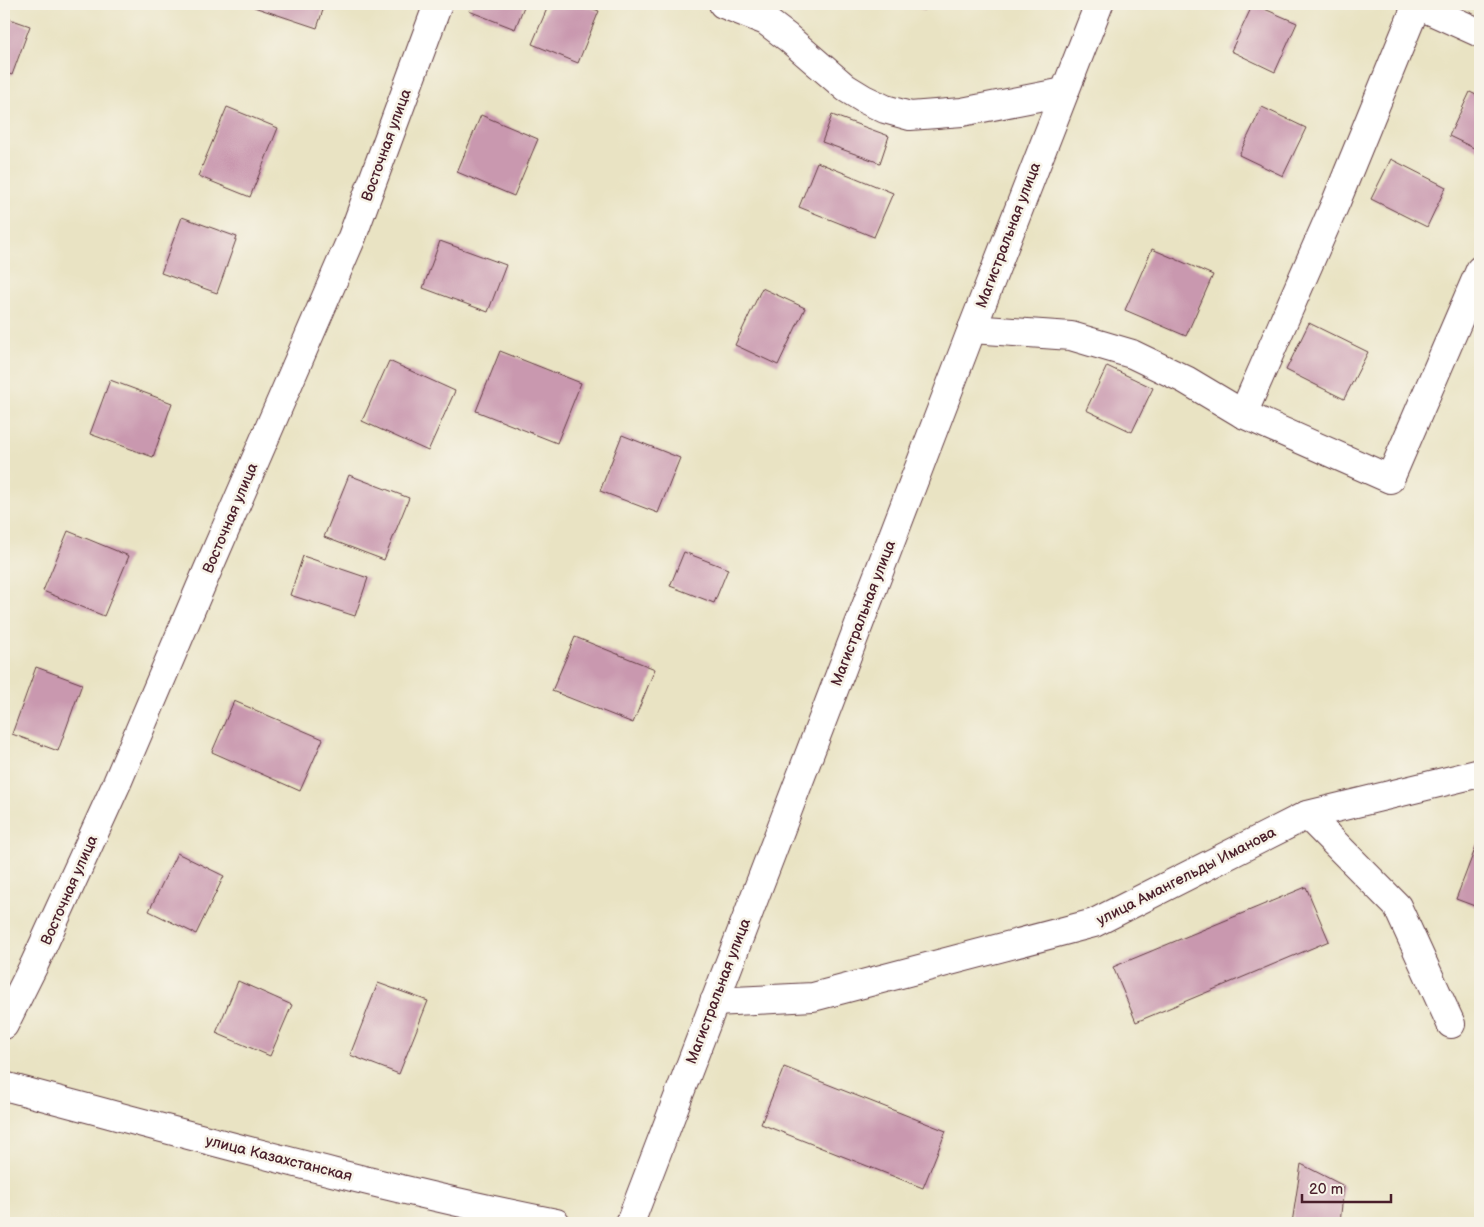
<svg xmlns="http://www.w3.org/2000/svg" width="1484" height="1227" viewBox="0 0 1484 1227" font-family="'Balsamiq Sans',sans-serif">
	<rect width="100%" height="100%" fill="#f7f3e8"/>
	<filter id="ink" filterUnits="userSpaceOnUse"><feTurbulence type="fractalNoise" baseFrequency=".02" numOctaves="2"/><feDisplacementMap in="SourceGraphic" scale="10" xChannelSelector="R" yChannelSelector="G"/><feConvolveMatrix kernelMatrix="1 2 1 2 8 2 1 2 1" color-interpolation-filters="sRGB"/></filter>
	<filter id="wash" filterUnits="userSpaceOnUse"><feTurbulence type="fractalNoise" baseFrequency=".0096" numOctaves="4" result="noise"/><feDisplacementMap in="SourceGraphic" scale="20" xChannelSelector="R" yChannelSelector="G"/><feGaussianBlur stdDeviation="1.12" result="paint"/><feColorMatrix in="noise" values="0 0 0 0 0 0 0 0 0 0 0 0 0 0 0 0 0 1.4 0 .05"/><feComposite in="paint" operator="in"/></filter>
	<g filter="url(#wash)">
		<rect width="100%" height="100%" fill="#e9e3c3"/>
		<g id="blocks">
			<g fill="#c998af">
				<polygon points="256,4 325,4 317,28 254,7"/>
				<polygon points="472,4 525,4 515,29 469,11"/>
				<polygon points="549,4 580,4 599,11 578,63 532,44"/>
				<polygon points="909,4 927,4 924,10"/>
				<polygon points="1253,4 1297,23 1275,72 1231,51"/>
				<polygon points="4,17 30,26 12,75 4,72"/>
				<polygon points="1470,92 1480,97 1480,151 1449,136"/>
				<polygon points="227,107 278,128 250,197 198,176"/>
				<polygon points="1262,107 1306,128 1283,176 1239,155"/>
				<polygon points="481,115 538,139 514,196 457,172"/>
				<polygon points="832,115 889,136 880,163 822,142"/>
				<polygon points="1391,159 1446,187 1427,227 1371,199"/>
				<polygon points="817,162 893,193 874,237 799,207"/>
				<polygon points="182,217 237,237 217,293 161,273"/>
				<polygon points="440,241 506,265 488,312 423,288"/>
				<polygon points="1152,249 1213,275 1186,336 1125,310"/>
				<polygon points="762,288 805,308 778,365 735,345"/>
				<polygon points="1309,323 1368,352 1344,399 1286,370"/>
				<polygon points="500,351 581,383 557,443 476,411"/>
				<polygon points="389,361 455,391 428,451 362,421"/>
				<polygon points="1107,366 1153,388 1132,432 1086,410"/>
				<polygon points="110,380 172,403 153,457 90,434"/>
				<polygon points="622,435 680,458 658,513 600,491"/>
				<polygon points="349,475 409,498 384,560 324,537"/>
				<polygon points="68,531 129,556 104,616 43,591"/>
				<polygon points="684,552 728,569 714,603 670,586"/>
				<polygon points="303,556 368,578 355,616 290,595"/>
				<polygon points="575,637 655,669 633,723 552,691"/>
				<polygon points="36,667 82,684 58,751 12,734"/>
				<polygon points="234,701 323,739 300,791 212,752"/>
				<polygon points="1477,844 1480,845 1480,908 1456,899"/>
				<polygon points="177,853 224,876 196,934 149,911"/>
				<polygon points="1306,887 1329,941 1136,1022 1113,967"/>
				<polygon points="238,981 292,1005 270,1056 216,1033"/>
				<polygon points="378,983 428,1001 399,1074 350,1055"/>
				<polygon points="784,1067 946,1131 923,1188 761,1124"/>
				<polygon points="1301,1164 1344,1186 1340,1223 1322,1221 1321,1223 1292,1223"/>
			</g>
		</g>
	</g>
	<g filter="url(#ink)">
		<use href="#blocks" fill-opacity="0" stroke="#623c42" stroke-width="1"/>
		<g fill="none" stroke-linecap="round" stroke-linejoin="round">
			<g stroke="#623c42" stroke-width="30">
				<g id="minor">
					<polyline points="723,4 766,21 787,37 846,88 864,99 885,109 910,116 962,112 1064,92"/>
					<polyline points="1416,4 1480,33"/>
					<polyline points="972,329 1071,336 1132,354 1186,380 1243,414 1390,479 1480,270"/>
					<polyline points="1243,414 1336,202 1417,4"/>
					<polyline points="1307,815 1397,906 1451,1024"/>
					<polyline points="714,1002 813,997 1094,923 1307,815 1480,773"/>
					<polyline points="4,1025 34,965 117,783 206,574 352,237 438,4"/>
					<path d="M4 1086C187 1134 370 1186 556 1223"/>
					<polyline points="630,1223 972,329 1099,4"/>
				</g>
			</g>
			<use href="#minor" stroke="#fff" stroke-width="28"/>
		</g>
	</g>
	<g text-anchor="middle" stroke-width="5" stroke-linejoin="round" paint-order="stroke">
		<g font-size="15" fill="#4a1f2b" stroke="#f7f3e8">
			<text transform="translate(386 145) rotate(-70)" y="5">Восточная улица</text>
			<text transform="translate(1008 235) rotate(-69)" y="5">Магистральная улица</text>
			<text transform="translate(230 518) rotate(-67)" y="5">Восточная улица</text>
			<text transform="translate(863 613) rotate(-69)" y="5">Магистральная улица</text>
			<text transform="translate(1186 876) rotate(-27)" y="5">улица Амангельды Иманова</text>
			<text transform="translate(69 890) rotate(-66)" y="5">Восточная улица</text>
			<text transform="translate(718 991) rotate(-69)" y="5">Магистральная улица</text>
			<text transform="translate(279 1158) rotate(14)" y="5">улица Казахстанская</text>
		</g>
	</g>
	<rect width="1484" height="1227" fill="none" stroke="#f7f3e8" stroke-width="20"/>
	<path d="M1302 1194v8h89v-8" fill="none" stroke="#4a1f2b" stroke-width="2.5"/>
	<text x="1309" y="1194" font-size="15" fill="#4a1f2b" stroke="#f7f3e8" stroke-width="4" paint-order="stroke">20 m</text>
</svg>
